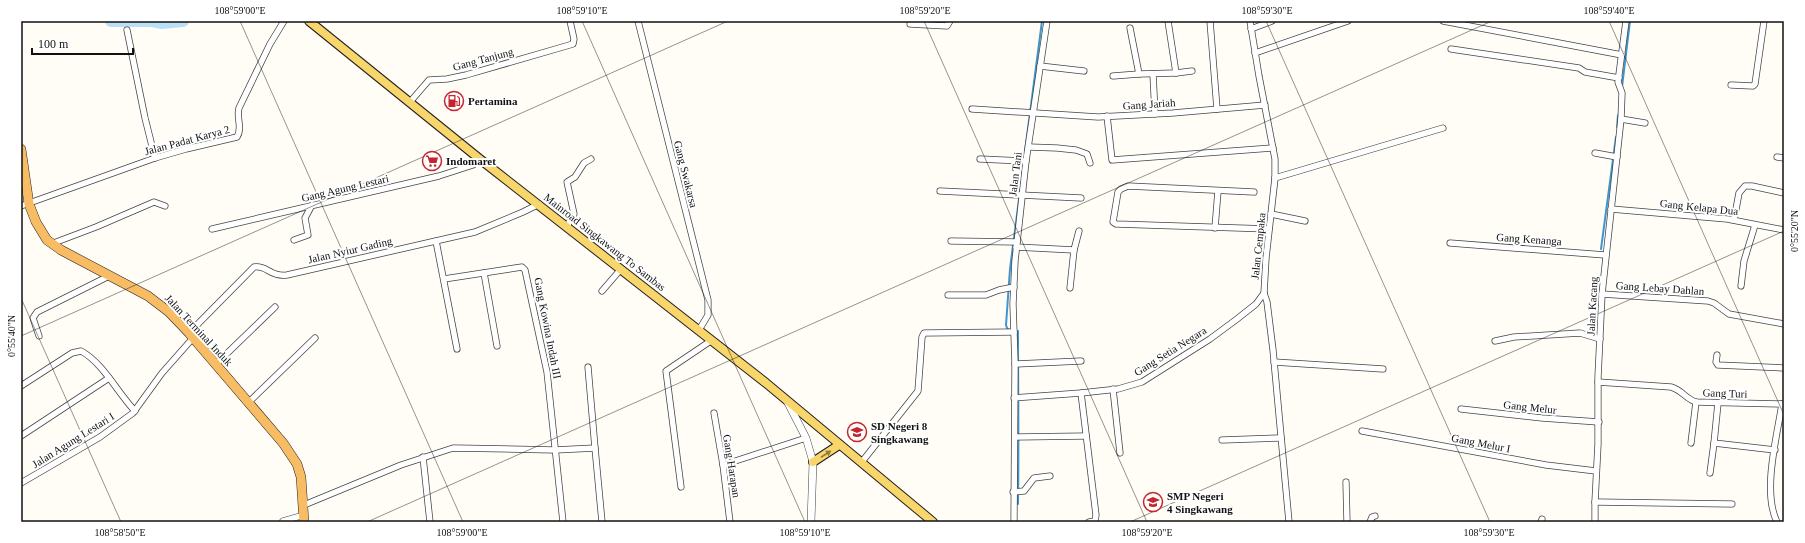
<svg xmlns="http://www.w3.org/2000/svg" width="1805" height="543" viewBox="0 0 1805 543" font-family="Georgia,serif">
	<rect width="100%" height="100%" fill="#fffdf5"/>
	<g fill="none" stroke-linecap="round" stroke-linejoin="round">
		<g stroke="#3f96cf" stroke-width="2">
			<polyline points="1622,87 1630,21"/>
			<polyline points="1617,127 1618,115"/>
			<polyline points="1024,159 1042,21"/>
			<polyline points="1601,249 1616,137"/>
			<polyline points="1009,330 1007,328 1006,325 1010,269 1022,176"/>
			<path d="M1016 331H1018C1018 389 1019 446 1018 504"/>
		</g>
		<polyline stroke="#b9e0f7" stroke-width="12" points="111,21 152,21 162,23 183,21"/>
		<g stroke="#444" stroke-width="7">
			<g id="minor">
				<polyline points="638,21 708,300 708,315 699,330"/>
				<polyline points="1168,21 1176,73 1192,71"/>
				<polyline points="1210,21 1217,109"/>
				<polyline points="1250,21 1259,76 1275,159 1275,178 1266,258 1264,293 1267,302 1273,350 1289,522"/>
				<polyline points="1443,21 1622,55"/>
				<polyline points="910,24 947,26 950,21"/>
				<polyline points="1130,28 1139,74 1176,73"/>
				<polyline points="1251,29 1272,21"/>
				<polyline points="127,30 145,118 155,158"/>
				<polyline points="1451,49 1579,68 1585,72 1619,78"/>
				<polyline points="1255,53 1348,21"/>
				<polyline points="1040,66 1084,71"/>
				<polyline points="1153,74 1155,114"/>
				<polyline points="1113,76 1139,74"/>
				<polyline points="1731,85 1753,86 1755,84 1764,21"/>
				<polyline points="410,102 429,80 447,79 466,75 573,44 574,39 570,21"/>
				<polyline points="972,109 1098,117 1173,113 1265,105"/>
				<polyline points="1107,116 1112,160 1273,148"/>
				<polyline points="1621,119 1645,123"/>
				<polyline points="1029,147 1057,148 1076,150 1087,154 1090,163"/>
				<polyline points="1595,153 1617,157"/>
				<polyline points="1777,157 1784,158"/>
				<polyline points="980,159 1026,161"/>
				<polyline points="1275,178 1443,128"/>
				<polyline points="940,191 1081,198"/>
				<polyline points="1254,192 1128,186 1121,189 1118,192 1113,222 1116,224 1269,229"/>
				<path d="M21 206 155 158 186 149 237 137C243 128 236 118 239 108L270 44 284 21"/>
				<polyline points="1611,209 1727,219 1784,230"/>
				<polyline points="1271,214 1305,221"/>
				<polyline points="1734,220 1739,193 1745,186 1752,186 1784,193"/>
				<polyline points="567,226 574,214 567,182 575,177 584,163 591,159"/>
				<polyline points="1215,228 1218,191"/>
				<polyline points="212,229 439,176 473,165 481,160"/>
				<polyline points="294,240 308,235 305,218 312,205"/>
				<polyline points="436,241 457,349"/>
				<polyline points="951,241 1017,242"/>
				<polyline points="1450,243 1605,255"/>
				<polyline points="51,244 96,227 154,202 165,206"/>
				<polyline points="1016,247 1074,250 1079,231"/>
				<polyline points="484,273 497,346"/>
				<polyline points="444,279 522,267 525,270 547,372 563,522"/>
				<polyline points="1741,286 1744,261 1755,225"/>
				<polyline points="1070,288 1074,250"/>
				<polyline points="602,291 621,269"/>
				<polyline points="1602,294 1708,301 1714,303 1729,314 1784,324"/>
				<polyline points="948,295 986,295 999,290 1014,287"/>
				<path d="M189 333 254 267C267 265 270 277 287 275L475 232 523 212 539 204"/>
				<polyline points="39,336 33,318 37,312 109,276"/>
				<polyline points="1495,341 1514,337 1580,333 1600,339"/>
				<polyline points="1717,355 1716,362 1718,365 1784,368"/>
				<polyline points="1274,362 1383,369"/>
				<polyline points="216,364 275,307"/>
				<polyline points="1015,364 1081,361"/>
				<path d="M1598 382 1671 387C1682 390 1686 399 1696 402L1784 404"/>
				<path d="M21 386 72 353 81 351C102 362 118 393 135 411"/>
				<polyline points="1113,389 1120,453"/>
				<polyline points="1081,393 1096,515 1095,521 1089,522"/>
				<polyline points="1014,398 1081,393 1118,389 1142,382 1210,339 1237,319 1256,304 1264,293"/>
				<polyline points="249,402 315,338"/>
				<polyline points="1718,403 1714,443 1775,450"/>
				<polyline points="1461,409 1542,418 1599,422"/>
				<polyline points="714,413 723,465 730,522"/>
				<polyline points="1362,431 1546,465 1596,471"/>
				<polyline points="21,436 109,378"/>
				<polyline points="1015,437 1086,436"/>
				<polyline points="1222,440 1281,438"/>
				<polyline points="1691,443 1696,402"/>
				<polyline points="595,448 602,522"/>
				<polyline points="423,457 430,522"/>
				<polyline points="861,463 918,391 922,337 924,333 1014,332"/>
				<polyline points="723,465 806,438"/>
				<polyline points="1710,473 1714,443"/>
				<polyline points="1346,482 1347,522"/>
				<polyline points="21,483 100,437 133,413 162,373 193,338"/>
				<polyline points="681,487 666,371 712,340"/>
				<polyline points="1013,492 1024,491 1034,478 1050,476"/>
				<polyline points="1595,502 1732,504"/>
				<polyline points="304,505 401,465 453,448 555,450 595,448 588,367"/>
				<polyline points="283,521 304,515"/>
				<polyline points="1014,522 1015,364 1013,304 1015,261 1026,161 1047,21"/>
				<polyline points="1370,522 1372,517 1375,516"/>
				<polyline points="1541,522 1542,519"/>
				<polyline points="1595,522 1595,502 1598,444 1598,377 1602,294 1621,119 1622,93 1618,82 1626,21"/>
				<path d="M1777 522C1762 492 1777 436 1782 404"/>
			</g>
		</g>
		<g stroke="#444" stroke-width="8">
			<polyline id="tertiary" points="788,403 806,438 813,462 811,522"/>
		</g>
		<g stroke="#222" stroke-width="10">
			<g id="primary">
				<polyline points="309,21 481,160 766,383 933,522"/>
				<polyline points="813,462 839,445"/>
			</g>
		</g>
		<g stroke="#222" stroke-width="10">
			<polyline id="trunk" points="21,149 29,204 36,222 47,240 61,250 148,296 169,312 189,333 283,443 297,464 301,477 304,522"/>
		</g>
		<use href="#minor" stroke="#fff" stroke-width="5.5"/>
		<use href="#tertiary" stroke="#fff" stroke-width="7"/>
		<use href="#primary" stroke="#f9d66b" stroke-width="8"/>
		<use href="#trunk" stroke="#f7bc64" stroke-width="9"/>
	</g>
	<defs><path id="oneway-solid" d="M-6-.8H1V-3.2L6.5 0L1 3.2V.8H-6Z"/></defs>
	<use fill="#917d42" href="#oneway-solid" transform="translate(826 454) rotate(-33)"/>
	<path fill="none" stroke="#111" stroke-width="1" stroke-opacity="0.45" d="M240 21 463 522M582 21 805 522M924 21 1147 522M1266 21 1490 522M1609 21 1784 415M21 298 121 522M21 336 728 21M367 522 1492 21M1130 522 1784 231"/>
	<defs>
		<g id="fuel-ring" transform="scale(1)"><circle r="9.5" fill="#fff" stroke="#c4262e" stroke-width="1.5"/><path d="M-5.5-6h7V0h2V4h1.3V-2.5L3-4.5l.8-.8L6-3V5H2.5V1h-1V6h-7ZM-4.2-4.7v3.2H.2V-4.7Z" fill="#c4262e"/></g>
		<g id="supermarket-ring" transform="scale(1)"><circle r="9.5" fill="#fff" stroke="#c4262e" stroke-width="1.5"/><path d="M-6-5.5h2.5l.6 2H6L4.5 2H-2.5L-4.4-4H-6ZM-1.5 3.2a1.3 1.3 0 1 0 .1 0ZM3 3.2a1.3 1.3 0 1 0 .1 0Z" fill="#c4262e"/></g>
		<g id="school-ring" transform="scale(1)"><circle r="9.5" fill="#fff" stroke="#c4262e" stroke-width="1.5"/><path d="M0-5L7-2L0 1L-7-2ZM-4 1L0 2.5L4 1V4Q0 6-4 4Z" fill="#c4262e"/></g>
	</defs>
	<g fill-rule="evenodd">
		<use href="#fuel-ring" x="454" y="101"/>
		<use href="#supermarket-ring" x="432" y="161"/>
		<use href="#school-ring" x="857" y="432"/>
		<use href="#school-ring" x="1153" y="502"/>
	</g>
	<g text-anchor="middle" stroke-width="4" stroke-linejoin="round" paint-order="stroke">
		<g font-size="11" fill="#111" stroke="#fff">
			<text transform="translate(483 59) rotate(-15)" y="4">Gang Tanjung</text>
			<text transform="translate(1149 104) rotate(-4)" y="4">Gang Jariah</text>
			<text transform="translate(187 140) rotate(-15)" y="4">Jalan Padat Karya 2</text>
			<text transform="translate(686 174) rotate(76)" y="4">Gang Swakarsa</text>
			<text transform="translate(1015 174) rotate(-83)" y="4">Jalan Tani</text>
			<text transform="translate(345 188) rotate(-13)" y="4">Gang Agung Lestari</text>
			<text transform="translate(1699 207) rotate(6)" y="4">Gang Kelapa Dua</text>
			<text transform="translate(1529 239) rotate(4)" y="4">Gang Kenanga</text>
			<text transform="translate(605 242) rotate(38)" y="4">Mainroad Singkawang To Sambas</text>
			<text transform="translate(1258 246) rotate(-84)" y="4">Jalan Cempaka</text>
			<text transform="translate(350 250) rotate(-13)" y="4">Jalan Nyiur Gading</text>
			<text transform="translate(1660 288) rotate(4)" y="4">Gang Lebay Dahlan</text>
			<text transform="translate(1592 306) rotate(-87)" y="4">Jalan Kacang</text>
			<text transform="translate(548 328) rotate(79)" y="4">Gang Kowina Indah III</text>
			<text transform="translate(199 330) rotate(47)" y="4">Jalan Terminal Induk</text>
			<text transform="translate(1170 351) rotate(-32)" y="4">Gang Setia Negara</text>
			<text transform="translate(1725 393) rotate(2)" y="4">Gang Turi</text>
			<text transform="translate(1530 407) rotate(6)" y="4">Gang Melur</text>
			<text transform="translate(73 440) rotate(-32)" y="4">Jalan Agung Lestari I</text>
			<text transform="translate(1481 443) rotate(11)" y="4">Gang Melur I</text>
			<text transform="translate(732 466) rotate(81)" y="4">Gang Harapan</text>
		</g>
		<g font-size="11" font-weight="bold" fill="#111" stroke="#fff" text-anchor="start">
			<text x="468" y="105">Pertamina</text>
			<text x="446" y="165">Indomaret</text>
			<text x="871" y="430">SD Negeri 8<tspan x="871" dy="13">Singkawang</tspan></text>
			<text x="1167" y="500">SMP Negeri<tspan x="1167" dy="13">4 Singkawang</tspan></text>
		</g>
	</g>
	<rect width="1805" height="543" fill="none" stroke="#ffffff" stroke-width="44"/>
	<path d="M32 48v6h101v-6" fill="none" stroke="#111111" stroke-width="2"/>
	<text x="38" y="48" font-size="12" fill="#111111" stroke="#ffffff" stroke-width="3" paint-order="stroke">100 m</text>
	<rect x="22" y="22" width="1761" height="499" fill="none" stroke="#111" stroke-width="1.5"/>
	<g font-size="10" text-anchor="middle" fill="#111">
		<text x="240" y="14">108°59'00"E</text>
		<text x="582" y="14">108°59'10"E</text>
		<text x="925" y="14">108°59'20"E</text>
		<text x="1267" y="14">108°59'30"E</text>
		<text x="1609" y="14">108°59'40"E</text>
		<text transform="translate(1794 231) rotate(-90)" y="4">0°55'20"N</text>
		<text transform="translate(11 336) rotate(-90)" y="4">0°55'40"N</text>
		<text x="120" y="536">108°58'50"E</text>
		<text x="462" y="536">108°59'00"E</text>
		<text x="805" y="536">108°59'10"E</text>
		<text x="1147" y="536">108°59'20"E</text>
		<text x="1489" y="536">108°59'30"E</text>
	</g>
</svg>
